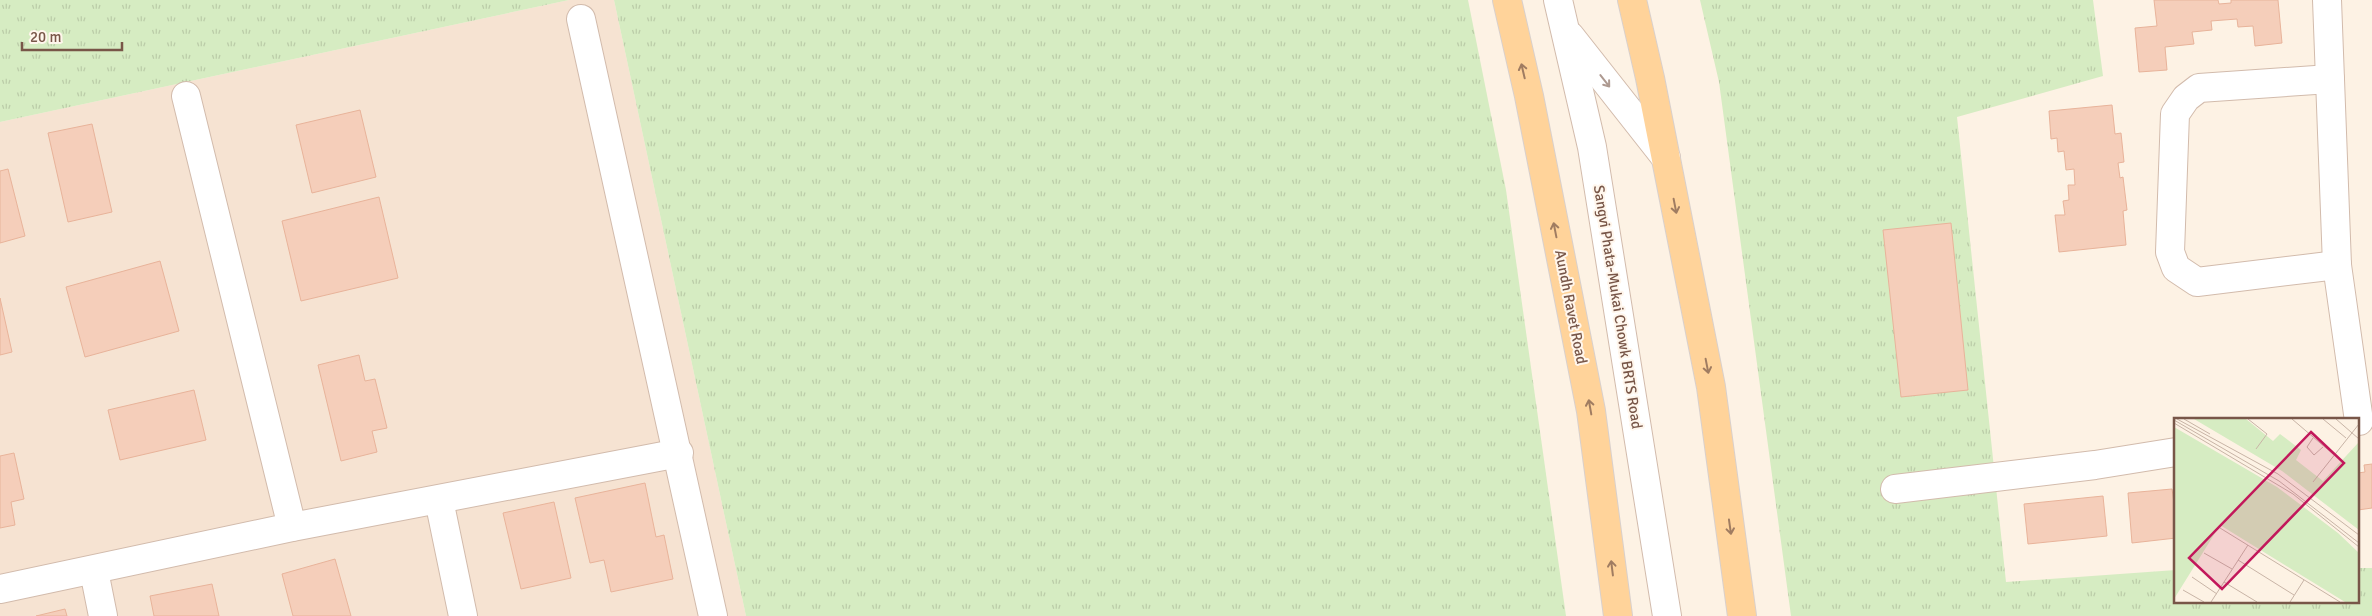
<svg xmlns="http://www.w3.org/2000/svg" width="2372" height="616" viewBox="0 0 2372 616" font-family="Signika,sans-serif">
	<defs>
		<pattern id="grass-tufts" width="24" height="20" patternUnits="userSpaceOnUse" patternTransform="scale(1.25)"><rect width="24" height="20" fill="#d6ecc2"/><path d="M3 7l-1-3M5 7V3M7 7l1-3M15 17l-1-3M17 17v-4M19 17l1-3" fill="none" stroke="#bbcca8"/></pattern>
	</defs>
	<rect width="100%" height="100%" fill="#fdf2e4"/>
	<polygon fill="#f6e3d2" points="569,0 614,0 746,616 0,616 0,122"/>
	<g fill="url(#grass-tufts)">
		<polygon points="0,0 569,0 0,122"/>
		<polygon points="614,0 1468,0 1506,190 1566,616 746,616"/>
		<polygon points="1700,0 2093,0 2103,76 1957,117 2006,582 2176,570 2176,602 2358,602 2358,568 2372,568 2372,616 1791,616 1719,82"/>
	</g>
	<g fill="#f5ceba" stroke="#e8b39a">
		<polygon points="2154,0 2218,0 2219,4 2231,3 2231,0 2278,0 2282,43 2255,46 2253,26 2238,27 2237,19 2211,21 2212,30 2192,32 2194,44 2165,47 2167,70 2139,72 2135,28 2157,26"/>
		<polygon points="2112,105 2115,134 2121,133 2124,162 2118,163 2120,178 2123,177 2127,210 2123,211 2126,245 2059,252 2055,215 2065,215 2063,201 2069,200 2068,185 2075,185 2074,169 2066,170 2064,151 2058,152 2057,138 2051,139 2049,111"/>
		<polygon points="360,110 376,177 312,193 296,125"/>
		<polygon points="92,124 112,212 68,222 48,133"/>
		<polygon points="8,169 25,236 0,243 0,171"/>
		<polygon points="379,197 398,278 301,301 282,221"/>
		<polygon points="1951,223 1968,390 1901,397 1883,230"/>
		<polygon points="160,261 179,331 85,357 66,287"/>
		<polygon points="0,298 12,352 0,355"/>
		<polygon points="359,355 365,381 375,379 387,428 372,431 377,452 341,461 318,365"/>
		<polygon points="194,390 206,440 120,460 108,410"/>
		<polygon points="14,453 24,499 11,502 15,525 0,528 0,456"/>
		<polygon points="2372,464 2372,508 2358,510 2358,473 2365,472 2364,465"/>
		<polygon points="645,483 656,537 664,535 673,579 611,592 604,560 590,563 575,498"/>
		<polygon points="2172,489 2174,503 2176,502 2176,538 2132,543 2128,493"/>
		<polygon points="2103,496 2107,536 2028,544 2024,504"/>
		<polygon points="554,502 571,578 521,589 503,513"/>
		<polygon points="335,559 351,616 293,616 282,574"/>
		<polygon points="212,584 219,616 154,616 150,596"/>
		<polygon points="65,609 67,616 36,616"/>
	</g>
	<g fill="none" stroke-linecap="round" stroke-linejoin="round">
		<g stroke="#d2bbac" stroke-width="30">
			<g id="minor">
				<polyline points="1558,0 1592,147 1667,616"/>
				<polyline points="2327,0 2337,265 2359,421"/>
				<polyline points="581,19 713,616"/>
				<polyline points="1570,36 1666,158"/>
				<polyline points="2330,79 2199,88 2186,98 2175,114 2170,252 2176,268 2197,282 2337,265"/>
				<polyline points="186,96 292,527"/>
				<polyline points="1895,489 2095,465 2176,452"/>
				<polyline points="439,500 463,616"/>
				<polyline points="94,571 103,616"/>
				<polyline points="0,589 292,527 679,453"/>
			</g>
		</g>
		<g stroke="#d9d0cc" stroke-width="30">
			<g id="major">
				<polyline points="1507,0 1529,96 1591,411 1618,616"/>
				<polyline points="1632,0 1650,78 1711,387 1742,616"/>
			</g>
		</g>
		<use href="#minor" stroke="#fff" stroke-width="28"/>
		<use href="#major" stroke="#ffd39a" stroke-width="28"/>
	</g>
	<defs><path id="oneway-shaft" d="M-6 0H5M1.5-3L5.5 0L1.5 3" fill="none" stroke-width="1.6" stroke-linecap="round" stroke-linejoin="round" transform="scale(1.25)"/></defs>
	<g stroke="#a07c61">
		<use href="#oneway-shaft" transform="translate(1523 71) rotate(-103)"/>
		<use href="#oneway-shaft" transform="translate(1675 206) rotate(79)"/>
		<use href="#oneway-shaft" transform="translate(1555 230) rotate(-101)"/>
		<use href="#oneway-shaft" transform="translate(1707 366) rotate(79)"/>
		<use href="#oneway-shaft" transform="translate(1590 407) rotate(-100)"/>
		<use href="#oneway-shaft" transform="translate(1730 527) rotate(82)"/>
		<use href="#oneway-shaft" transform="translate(1612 568) rotate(-97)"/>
	</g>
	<use stroke="#ae9a91" href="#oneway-shaft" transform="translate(1605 81) rotate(52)"/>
	<g text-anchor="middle" stroke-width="4" stroke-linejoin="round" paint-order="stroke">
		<g font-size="15" fill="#785648" stroke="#fff6ec">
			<text transform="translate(1571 307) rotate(79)" y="5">Aundh Ravet Road</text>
			<text transform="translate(1618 307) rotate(81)" y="5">Sangvi Phata-Mukai Chowk BRTS Road</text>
		</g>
	</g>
	<g transform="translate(2174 418)">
		<rect width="185" height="185" fill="#fdf2e4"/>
		<path d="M20 1H72L99 23 106 16 127 32 122 42 149 63 184 25 185 112 108 53ZM0 9 103 69 164 115 185 135V184H171L46 107 0 181Z" fill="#d6ecc2"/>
		<path fill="none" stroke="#c8b4a6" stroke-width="1" d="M3 1 104 56 185 117M10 1 36 16M74 1 93 16 82 31M118 1 159 36M149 1 172 20M162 1 185 21M0 2 105 63 185 125M0 5 119 76 185 129M139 20 133 29 140 37 149 29M139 64 185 6M46 110 166 184M30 135 58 151M64 142 120 177M18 159 43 176M50 164 83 184M9 172 30 184M37 184 74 127M116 184 130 162"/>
		<path fill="#c2185b" fill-opacity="0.15" stroke="#c2185b" stroke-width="2.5" d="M137 14 170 45 48 171 15 140Z"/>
		<rect width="185" height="185" fill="none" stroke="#785648" stroke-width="2.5"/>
	</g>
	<path d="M22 42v8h100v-8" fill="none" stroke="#785648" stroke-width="2.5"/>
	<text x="30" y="42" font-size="15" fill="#785648" stroke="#fff6ec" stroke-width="4" paint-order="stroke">20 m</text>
</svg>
